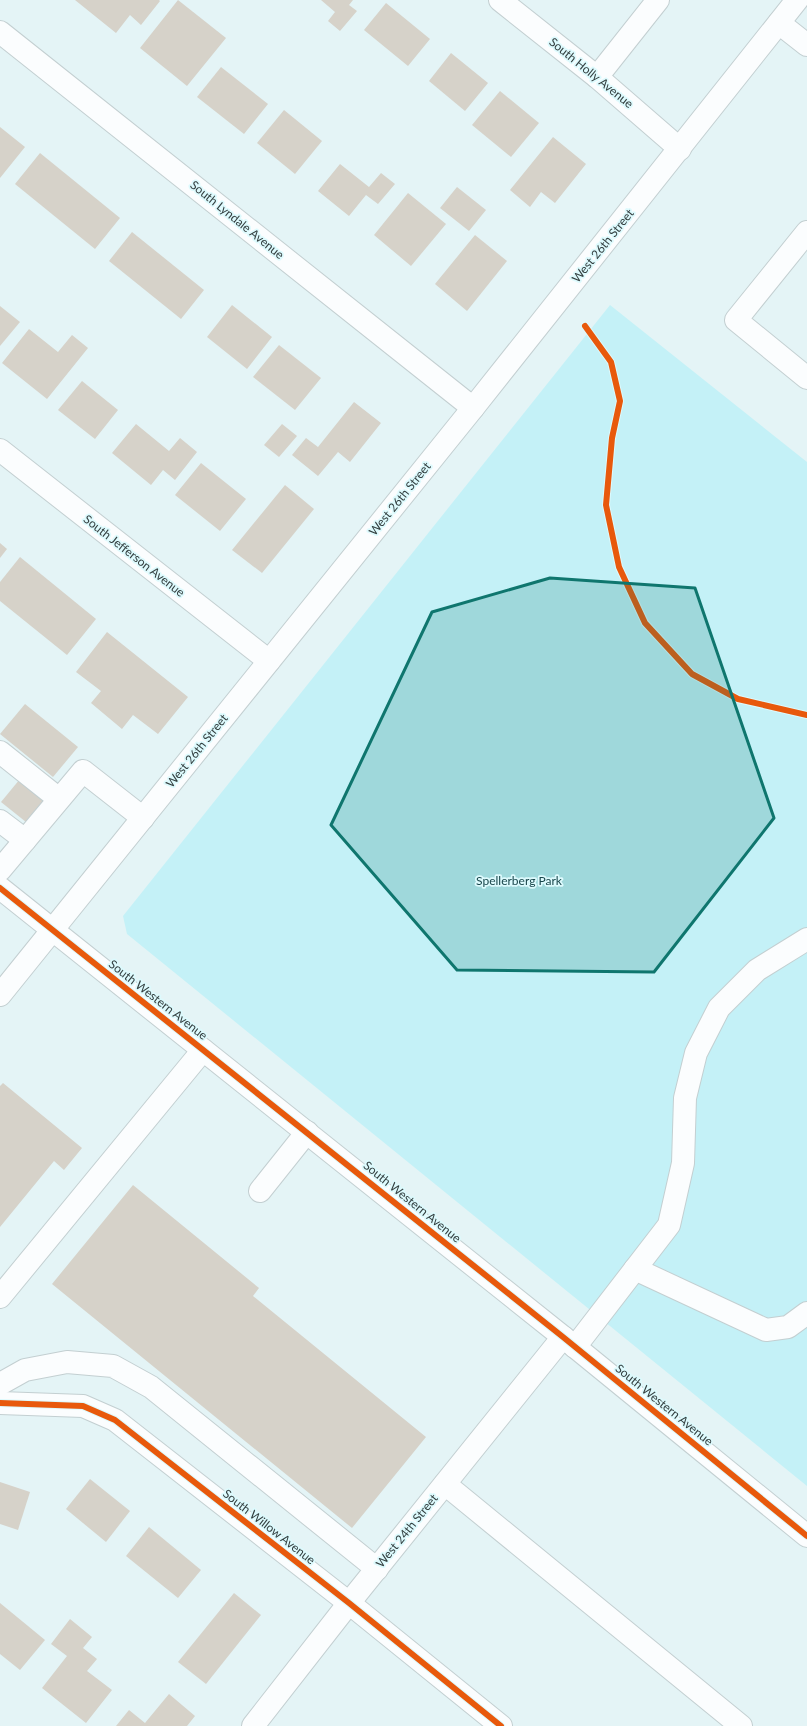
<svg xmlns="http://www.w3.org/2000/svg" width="807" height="1726" viewBox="0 0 807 1726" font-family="Lato,sans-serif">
	<rect width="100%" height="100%" fill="#e4f4f6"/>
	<polygon fill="#c4f1f7" points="610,305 807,462 807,1486 127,934 123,916"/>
	<g fill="#d6d2c9">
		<polygon points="75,0 159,0 160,1 141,25 130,15 116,33"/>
		<polygon points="178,0 226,38 187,86 140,48"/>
		<polygon points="321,0 353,0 349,5 357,11 340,31 328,21 335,12"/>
		<polygon points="386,3 430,39 408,66 364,30"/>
		<polygon points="451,53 488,83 465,111 429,81"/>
		<polygon points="221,67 268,104 244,134 197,97"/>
		<polygon points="500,91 539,123 511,157 472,125"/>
		<polygon points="284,110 322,141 295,174 257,143"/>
		<polygon points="0,127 25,147 0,178"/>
		<polygon points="553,137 586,164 555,203 541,192 530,207 510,190"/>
		<polygon points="40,153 120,218 95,249 15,184"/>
		<polygon points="340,164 369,187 381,173 395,184 378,204 366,195 349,216 318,191"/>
		<polygon points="457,187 486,210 469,231 440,208"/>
		<polygon points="408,193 446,224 411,266 374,235"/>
		<polygon points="132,232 204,290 181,319 109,261"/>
		<polygon points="475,235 507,261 467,311 435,284"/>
		<polygon points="232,305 272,337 247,369 207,337"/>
		<polygon points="0,306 20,322 0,346"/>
		<polygon points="29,329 58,352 72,335 88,348 47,399 2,363"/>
		<polygon points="279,345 321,378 295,410 253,377"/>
		<polygon points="82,381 118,410 95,439 58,410"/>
		<polygon points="354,402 381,423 350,462 338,452 318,476 292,455 306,438 318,447"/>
		<polygon points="136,424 169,451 180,438 197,452 175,480 163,470 151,485 112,453"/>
		<polygon points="282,424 297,436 279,457 264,445"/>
		<polygon points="201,463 246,499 220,531 175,495"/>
		<polygon points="285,485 314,509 262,573 232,550"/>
		<polygon points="0,543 7,549 0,558"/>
		<polygon points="20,557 96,619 67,655 0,601 0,582"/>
		<polygon points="107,632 188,697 158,734 133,715 122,729 91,703 101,691 76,672"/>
		<polygon points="25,704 78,747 53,777 0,734"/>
		<polygon points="20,779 45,799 26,822 1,802"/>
		<polygon points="3,1083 82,1148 64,1170 54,1161 0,1227 0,1086"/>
		<polygon points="133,1185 259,1288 253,1296 426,1437 352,1528 52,1284"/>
		<polygon points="90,1479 130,1511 106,1542 66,1509"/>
		<polygon points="0,1482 30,1492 18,1530 0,1524"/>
		<polygon points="149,1527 201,1570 178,1598 126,1556"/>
		<polygon points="234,1593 261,1615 206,1684 178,1662"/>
		<polygon points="0,1603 45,1640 20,1670 0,1654"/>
		<polygon points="70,1619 92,1637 83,1648 97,1659 87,1671 112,1690 86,1723 42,1688 67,1656 51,1644"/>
		<polygon points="169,1694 195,1716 187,1726 116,1726 129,1710 145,1723"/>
	</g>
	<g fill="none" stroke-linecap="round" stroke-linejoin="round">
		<g stroke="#c3cfd1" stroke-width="24">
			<g id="minor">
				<polyline points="500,0 597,77 680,149"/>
				<polyline points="779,23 807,45"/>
				<polyline points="0,32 473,408"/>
				<polyline points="597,77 658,0"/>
				<polyline points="807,232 736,320 807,378"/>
				<polyline points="0,450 269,661"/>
				<polyline points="0,752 59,799"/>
				<polyline points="0,821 25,840"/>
				<polyline points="0,870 83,771 143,818"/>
				<polyline points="0,888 563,1337 807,1536"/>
				<polyline points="260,1191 307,1132"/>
				<polyline points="635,1269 766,1330 788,1327 807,1313"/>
				<polyline points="0,1297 203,1050"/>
				<polyline points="575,1347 669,1225 683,1163 685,1098 696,1053 719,1008 757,970 807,939"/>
				<polyline points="0,1384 25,1370 67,1362 113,1366 151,1387 377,1569"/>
				<polyline points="0,1403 83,1406 115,1420 349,1603 501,1726"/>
				<polyline points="445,1484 741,1726"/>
				<polyline points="253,1726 349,1603 563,1337"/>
			</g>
		</g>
		<g stroke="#c3cfd1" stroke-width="24">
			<polyline id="major" points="0,995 473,408 797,0"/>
		</g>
		<use href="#minor" stroke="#fbfdfe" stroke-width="22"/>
		<use href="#major" stroke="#fbfdfe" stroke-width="22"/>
		<g stroke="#ddfafd" stroke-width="8">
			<g id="cycleway">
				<polyline points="585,326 611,362 620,401 612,438 606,505 619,567 645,623 692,674 738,699 807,715"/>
				<polyline points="0,888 563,1337 807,1536"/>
				<polyline points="0,1403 83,1406 115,1420 349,1603 501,1726"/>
			</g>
		</g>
		<use href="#cycleway" stroke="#e8590c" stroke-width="6"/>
	</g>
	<path fill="#0f766e" fill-opacity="0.2" stroke="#0f766e" stroke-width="3" stroke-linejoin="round" d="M550 578 695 588 774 818 654 972 457 970 331 825 432 612Z"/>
	<g text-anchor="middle" stroke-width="3.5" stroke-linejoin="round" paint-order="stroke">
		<g font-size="12" fill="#323e3f" stroke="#ddfafd">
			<text transform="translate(591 73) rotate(39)" y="4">South Holly Avenue</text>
			<text transform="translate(237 220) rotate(39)" y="4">South Lyndale Avenue</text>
			<text transform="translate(603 246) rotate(-51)" y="4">West 26th Street</text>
			<text transform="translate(400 499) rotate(-51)" y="4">West 26th Street</text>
			<text transform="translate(134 556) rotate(38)" y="4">South Jefferson Avenue</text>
			<text transform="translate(197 751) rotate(-51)" y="4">West 26th Street</text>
			<text transform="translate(158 1000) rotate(38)" y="4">South Western Avenue</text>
			<text transform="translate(412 1202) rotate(39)" y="4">South Western Avenue</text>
			<text transform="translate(664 1405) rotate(39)" y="4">South Western Avenue</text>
			<text transform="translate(269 1527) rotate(38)" y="4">South Willow Avenue</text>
			<text transform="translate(407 1531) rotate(-51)" y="4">West 24th Street</text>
		</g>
		<g font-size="12" fill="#19464b" stroke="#ddfafd">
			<text x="519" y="885">Spellerberg Park</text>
		</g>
	</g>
</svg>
